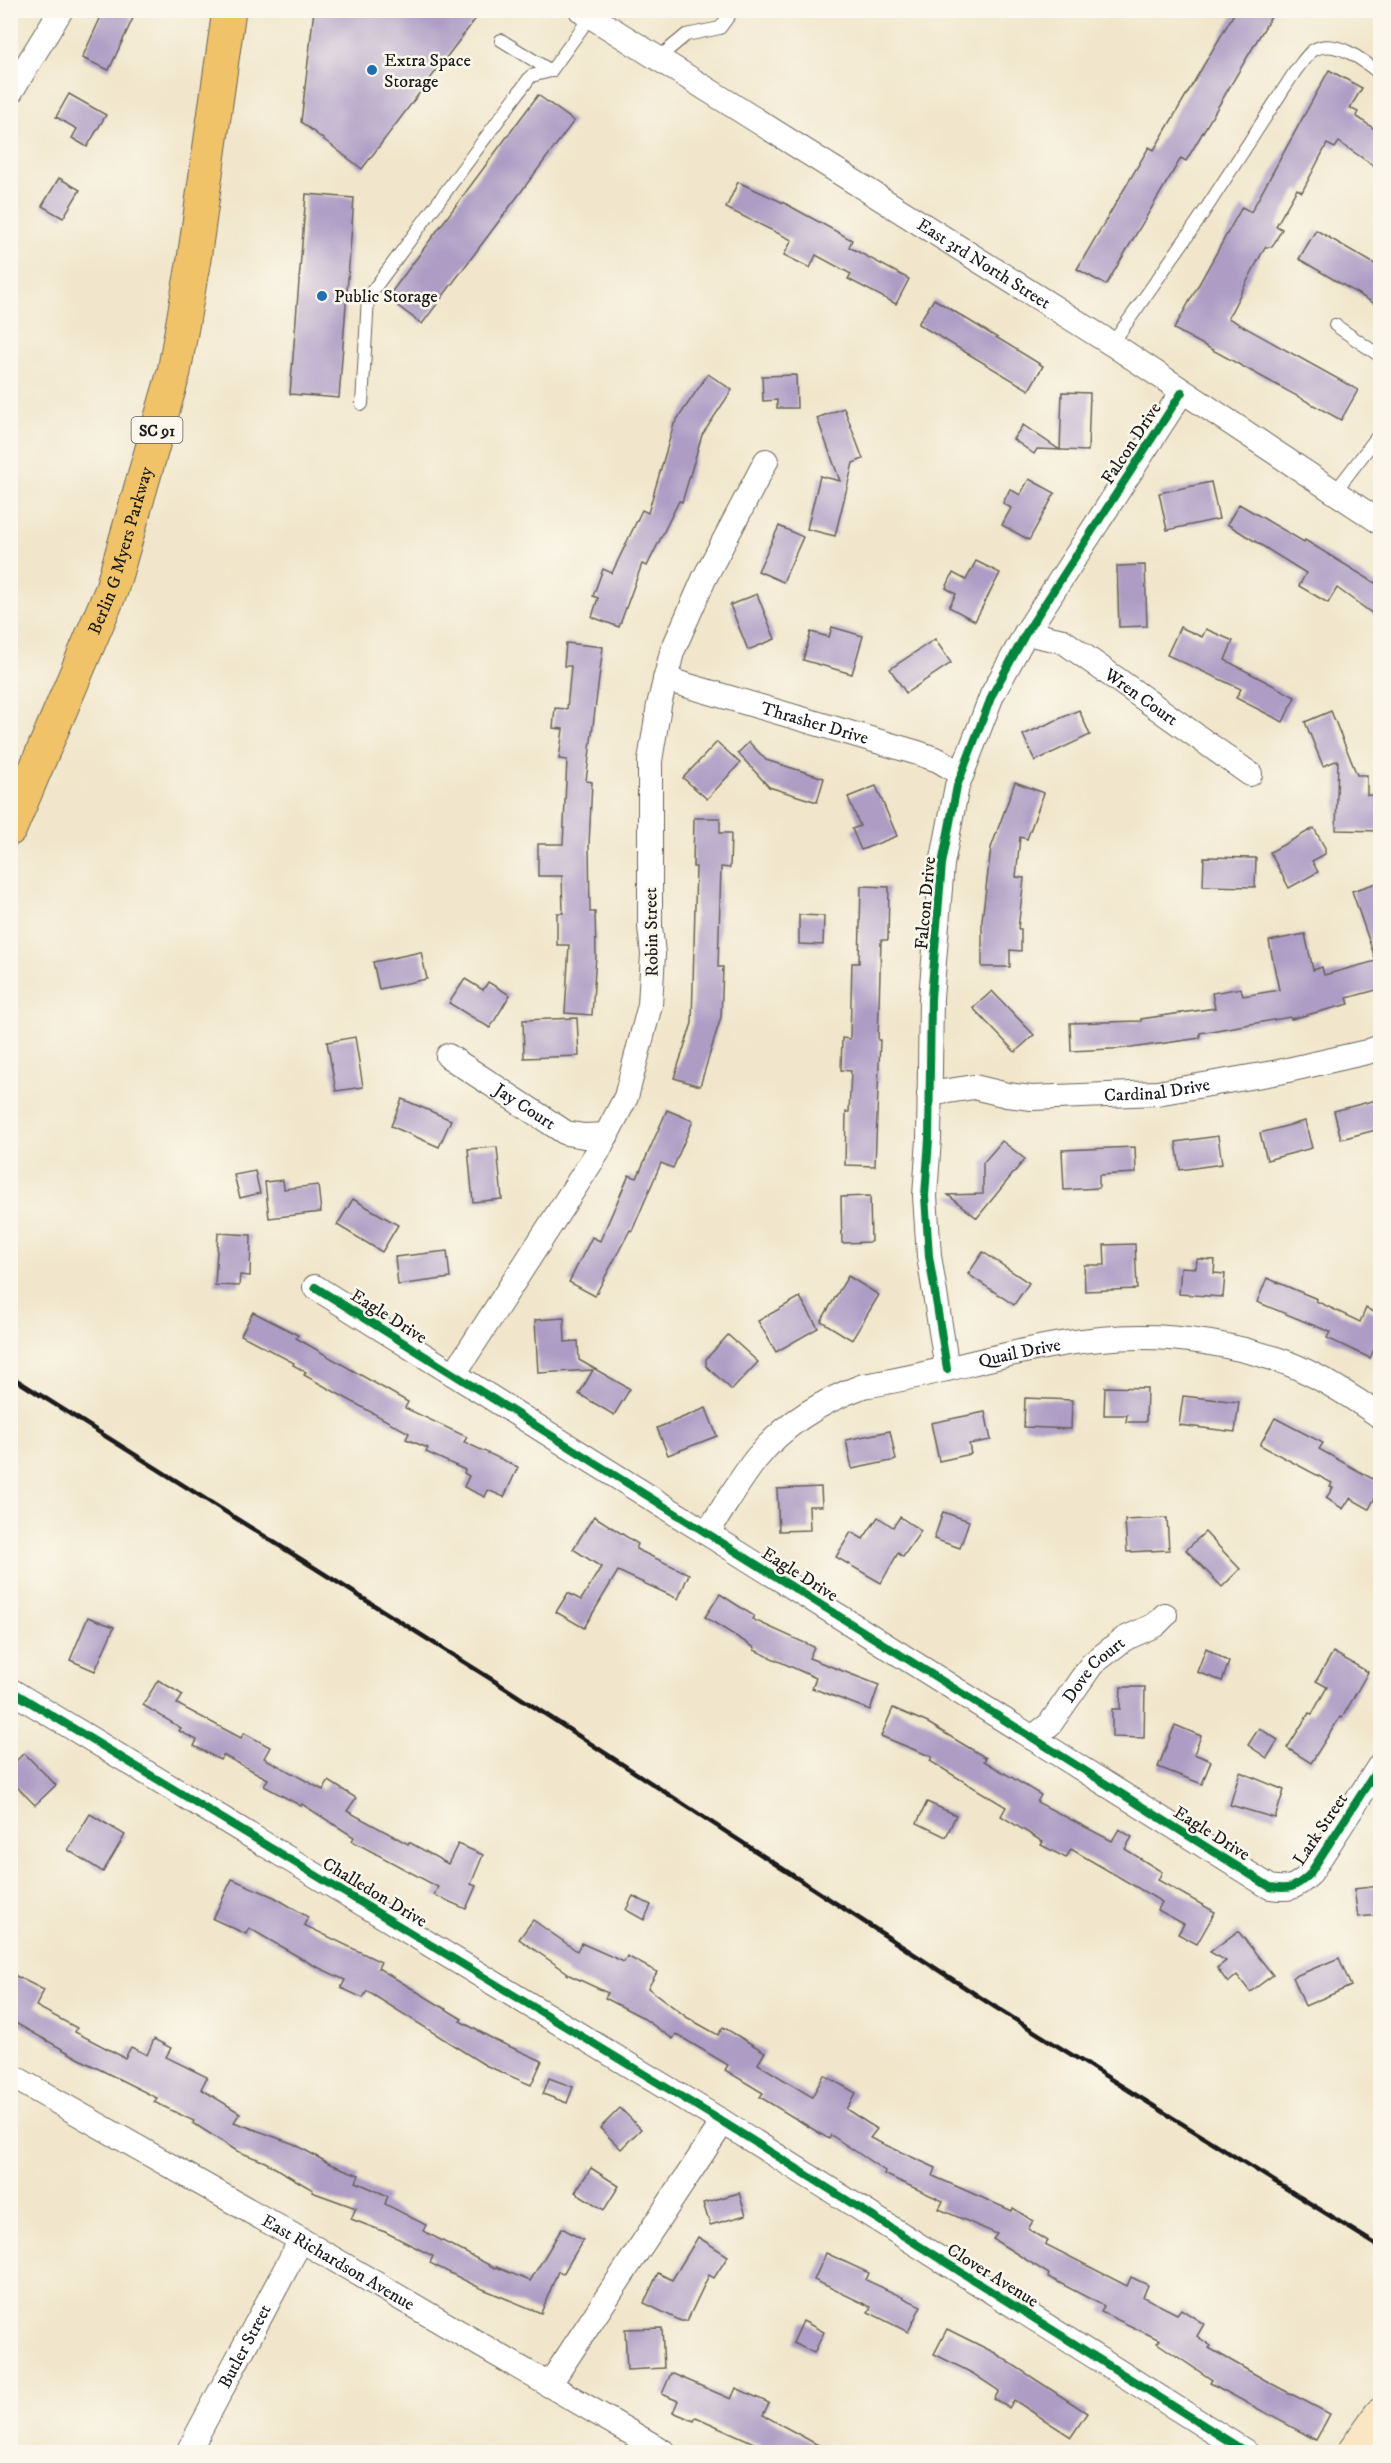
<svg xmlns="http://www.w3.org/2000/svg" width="1391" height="2463" viewBox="0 0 1391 2463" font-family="'IM FELL DW Pica',serif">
	<rect width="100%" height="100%" fill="#fbf7ec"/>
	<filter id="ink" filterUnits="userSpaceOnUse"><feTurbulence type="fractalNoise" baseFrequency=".0167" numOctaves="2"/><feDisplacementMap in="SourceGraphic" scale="12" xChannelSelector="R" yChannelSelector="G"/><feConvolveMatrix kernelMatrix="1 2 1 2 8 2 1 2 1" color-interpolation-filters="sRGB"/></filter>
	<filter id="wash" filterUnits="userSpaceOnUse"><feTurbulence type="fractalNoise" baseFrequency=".008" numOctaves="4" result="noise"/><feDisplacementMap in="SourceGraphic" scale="24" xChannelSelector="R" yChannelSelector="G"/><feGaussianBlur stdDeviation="1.35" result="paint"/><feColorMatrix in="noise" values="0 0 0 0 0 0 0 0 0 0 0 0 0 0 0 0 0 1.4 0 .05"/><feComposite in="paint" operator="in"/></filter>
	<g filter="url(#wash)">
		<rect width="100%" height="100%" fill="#f1e6cb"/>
		<g id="blocks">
			<g fill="#ae9cc5">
				<polygon points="104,10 116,10 133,18 109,70 82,58"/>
				<polygon points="314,10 468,10 477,17 362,169 301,122"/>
				<polygon points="1236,10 1275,10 1186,161 1181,158 1106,285 1077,269 1149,147 1154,150"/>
				<polygon points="1329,70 1362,88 1350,108 1358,112 1356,116 1380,133 1380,170 1339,142 1335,148 1327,144 1302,192 1297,189 1276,226 1282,229 1272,247 1265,247 1228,318 1358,390 1341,420 1174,329 1242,207 1251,212"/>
				<polygon points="69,94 106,115 87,147 72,138 77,129 56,117"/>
				<polygon points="538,95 574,121 422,324 387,298"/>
				<polygon points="59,178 80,190 63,218 42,206"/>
				<polygon points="738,182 786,204 852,240 849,247 909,279 896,304 848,279 851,274 816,255 810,268 784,255 792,240 726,208"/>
				<polygon points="306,194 354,198 339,398 290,394"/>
				<polygon points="1316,230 1380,267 1380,307 1299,259"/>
				<polygon points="934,299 1043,366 1029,390 918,324"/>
				<polygon points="708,374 732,390 702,435 682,502 679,501 647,566 642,564 619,627 592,617 598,598 593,596 603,569 612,573 642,510 648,513 674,424"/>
				<polygon points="796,375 797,408 777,408 777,400 763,401 762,376"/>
				<polygon points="1062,392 1090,393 1088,451 1037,449 1034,454 1013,439 1023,425 1060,450"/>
				<polygon points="844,408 863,459 853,463 835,536 807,529 820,476 840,481 817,418"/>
				<polygon points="1029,479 1055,493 1029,540 1002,525 1011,508 1003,503 1010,489 1020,495"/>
				<polygon points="1211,482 1219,519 1167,530 1159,493"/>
				<polygon points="1239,504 1304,542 1305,540 1380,586 1380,619 1337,588 1328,603 1299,586 1306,573 1227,524"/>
				<polygon points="779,526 803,537 783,582 758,571"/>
				<polygon points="976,561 1000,573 975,621 949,607 956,594 946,588 953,573 966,580"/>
				<polygon points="1145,565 1147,626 1119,627 1117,566"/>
				<polygon points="757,594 775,639 748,650 730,605"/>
				<polygon points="832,627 863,636 852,674 803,660 811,632 829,637"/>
				<polygon points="1180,627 1202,637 1206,629 1233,641 1225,660 1295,697 1283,722 1236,698 1241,689 1167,655"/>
				<polygon points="935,639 951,663 906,693 890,669"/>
				<polygon points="566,643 603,647 586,781 592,782 589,845 590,912 595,912 596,955 592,1015 565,1013 569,945 557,945 557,913 563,913 562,876 538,876 538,844 563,844 567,760 559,759 563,729 553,728 555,708 567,709 571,666 564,666"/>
				<polygon points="1079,710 1090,735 1035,761 1023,735"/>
				<polygon points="1331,711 1357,775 1367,775 1367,795 1380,796 1380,831 1336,830 1338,760 1323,766 1305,722"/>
				<polygon points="717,742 740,763 707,799 683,778"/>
				<polygon points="749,742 766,760 824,778 817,802 769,787 738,753"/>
				<polygon points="1015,782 1044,793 1027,839 1020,837 1016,877 1024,878 1018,929 1021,929 1021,951 1010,950 1010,967 982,967 982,920 991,848"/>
				<polygon points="876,786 897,836 861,850 852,829 860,826 848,797"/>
				<polygon points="694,818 720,818 720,833 731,833 730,868 721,867 718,967 723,967 721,1017 700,1086 674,1078 692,1023 696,867 693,867"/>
				<polygon points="1314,828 1325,848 1325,854 1312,861 1318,872 1289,888 1270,852"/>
				<polygon points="1204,857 1256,858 1255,887 1203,886"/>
				<polygon points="1380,882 1380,989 1347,998 1349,1004 1291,1019 1290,1017 1200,1033 1200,1038 1131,1048 1071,1051 1070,1023 1141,1021 1141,1019 1215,1008 1212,993 1241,988 1243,996 1279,990 1269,941 1305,934 1313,970 1322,967 1324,975 1376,961 1352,891"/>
				<polygon points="861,886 889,887 888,940 881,940 878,1040 880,1040 875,1166 845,1165 846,1112 849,1112 851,1071 841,1070 842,1038 850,1039 852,963 859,963"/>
				<polygon points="799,915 824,916 823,945 799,944"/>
				<polygon points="421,952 427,979 379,989 373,962"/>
				<polygon points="465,979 483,990 488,982 510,995 490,1028 449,1003"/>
				<polygon points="992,991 1034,1035 1015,1052 973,1008"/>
				<polygon points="577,1018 579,1056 524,1058 523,1020"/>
				<polygon points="355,1037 363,1087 336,1091 327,1042"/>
				<polygon points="402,1099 451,1120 439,1147 391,1126"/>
				<polygon points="1380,1099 1380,1129 1341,1139 1334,1111"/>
				<polygon points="667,1110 693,1121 673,1168 661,1163 632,1231 630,1230 595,1296 569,1282 592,1237 600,1241 629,1175 637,1178"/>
				<polygon points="1305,1121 1312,1148 1267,1160 1260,1133"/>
				<polygon points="1218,1136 1222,1164 1180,1170 1176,1142"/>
				<polygon points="1002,1141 1025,1159 977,1218 948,1195 983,1194 983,1163"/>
				<polygon points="497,1147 502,1199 473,1202 468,1149"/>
				<polygon points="1135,1147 1136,1173 1099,1175 1099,1188 1064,1190 1062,1150"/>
				<polygon points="255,1171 260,1193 240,1198 234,1175"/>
				<polygon points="283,1180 284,1189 318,1185 321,1212 269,1218 265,1182"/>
				<polygon points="870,1196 871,1242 842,1243 841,1197"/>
				<polygon points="353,1199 398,1225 382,1252 337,1225"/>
				<polygon points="218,1233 251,1235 250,1276 240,1275 239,1286 215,1285"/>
				<polygon points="1135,1244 1137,1289 1085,1291 1084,1265 1105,1265 1104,1245"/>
				<polygon points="447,1251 450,1278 398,1285 395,1257"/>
				<polygon points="983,1252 1029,1283 1014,1305 968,1274"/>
				<polygon points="1197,1259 1215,1260 1214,1273 1225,1274 1223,1297 1179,1294 1181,1267 1196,1268"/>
				<polygon points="848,1276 879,1295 852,1340 821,1321"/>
				<polygon points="1267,1278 1317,1299 1316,1301 1360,1322 1366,1308 1380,1315 1380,1337 1370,1358 1327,1338 1330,1332 1257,1302"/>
				<polygon points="800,1297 818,1328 776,1352 758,1321"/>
				<polygon points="253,1312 298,1335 296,1338 408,1402 405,1408 467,1437 464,1442 518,1467 504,1497 488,1490 485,1497 464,1487 469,1476 464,1473 465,1470 426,1452 428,1448 406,1439 409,1433 304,1375 306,1372 293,1365 294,1363 241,1335"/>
				<polygon points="564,1318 565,1342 578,1341 579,1360 630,1389 614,1415 579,1394 593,1370 538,1373 535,1320"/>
				<polygon points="728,1335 758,1362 732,1390 706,1366 706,1359"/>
				<polygon points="1105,1387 1147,1388 1146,1422 1126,1422 1127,1415 1104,1415"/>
				<polygon points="1183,1396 1239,1402 1235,1432 1179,1425"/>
				<polygon points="1025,1398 1072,1400 1071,1429 1024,1427"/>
				<polygon points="706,1408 717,1436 668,1455 657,1428"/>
				<polygon points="985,1412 991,1440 969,1444 971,1454 939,1461 931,1423"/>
				<polygon points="1275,1418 1323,1443 1319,1449 1380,1483 1380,1488 1369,1509 1350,1498 1343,1509 1326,1498 1333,1488 1330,1487 1332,1483 1260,1445"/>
				<polygon points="890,1431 896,1460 852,1469 846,1440"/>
				<polygon points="821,1487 822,1506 809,1506 810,1530 779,1531 777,1489"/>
				<polygon points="943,1512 969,1521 960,1548 934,1539"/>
				<polygon points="594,1516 638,1544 636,1549 689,1574 678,1599 618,1571 584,1628 556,1612 568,1593 581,1600 601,1567 573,1549"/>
				<polygon points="878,1517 893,1527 900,1517 921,1531 903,1557 898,1553 881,1583 836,1557 851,1532 863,1539"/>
				<polygon points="1167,1518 1169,1550 1127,1552 1125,1520"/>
				<polygon points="1205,1532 1240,1569 1222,1587 1186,1550"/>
				<polygon points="720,1594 754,1616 752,1619 814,1647 809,1658 879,1685 870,1710 812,1688 816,1678 754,1650 755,1648 705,1617"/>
				<polygon points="88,1617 114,1627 95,1671 70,1660"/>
				<polygon points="1206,1648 1229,1662 1222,1681 1197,1672"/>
				<polygon points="1333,1652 1368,1672 1342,1718 1340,1717 1311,1763 1287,1748 1309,1713 1312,1714 1327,1687 1316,1681"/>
				<polygon points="158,1680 183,1695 177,1704 241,1738 244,1733 270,1747 264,1758 323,1790 329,1781 356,1798 347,1811 408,1844 409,1842 448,1864 458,1844 483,1855 471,1884 476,1886 466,1909 434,1895 438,1887 352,1841 354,1837 302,1804 301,1806 264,1786 268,1779 223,1755 220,1760 194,1746 197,1740 179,1731 181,1728 143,1705"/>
				<polygon points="1121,1687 1145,1687 1144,1738 1112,1737 1112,1709 1120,1709"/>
				<polygon points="893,1708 928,1723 986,1758 984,1761 1041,1795 1037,1802 1112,1841 1119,1829 1132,1837 1125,1849 1162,1872 1158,1880 1215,1912 1197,1944 1178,1934 1184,1924 1158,1910 1162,1902 1071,1849 1066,1858 1041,1845 1043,1842 1001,1816 1006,1807 930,1761 932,1757 881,1736"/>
				<polygon points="1175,1725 1201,1736 1194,1754 1211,1761 1202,1784 1158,1767"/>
				<polygon points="1259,1728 1278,1740 1267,1758 1248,1745"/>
				<polygon points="24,1753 56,1785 35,1805 10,1780 10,1767"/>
				<polygon points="1240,1772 1284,1790 1275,1818 1230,1805"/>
				<polygon points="927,1802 956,1815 946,1837 917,1823"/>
				<polygon points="90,1814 125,1835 103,1872 68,1850"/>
				<polygon points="232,1879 274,1897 308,1917 304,1925 381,1962 378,1968 462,2019 460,2021 495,2040 542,2061 531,2085 485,2065 367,1991 363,1998 341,1988 345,1980 311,1964 249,1928 246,1934 213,1919"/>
				<polygon points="1380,1886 1380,1915 1358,1917 1354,1889"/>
				<polygon points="633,1896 651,1905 644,1920 626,1910"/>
				<polygon points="533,1920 577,1951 581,1943 624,1962 627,1956 657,1972 648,1988 688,2018 718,2035 723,2027 765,2052 758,2064 812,2097 824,2075 856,2093 846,2109 877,2129 870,2138 936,2168 933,2176 1012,2211 1013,2208 1033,2221 1028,2229 1047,2241 1045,2244 1127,2286 1131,2277 1148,2285 1143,2297 1177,2314 1181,2309 1204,2324 1197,2336 1211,2346 1209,2348 1272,2384 1330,2414 1316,2440 1210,2383 1212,2380 1157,2343 1160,2340 1101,2312 1104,2306 1048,2277 1049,2274 993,2239 997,2234 939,2209 943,2201 884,2174 885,2171 831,2135 829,2139 760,2097 763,2093 725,2070 728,2065 676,2034 673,2039 640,2016 605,1998 608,1993 567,1974 568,1973 519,1939"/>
				<polygon points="1238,1931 1273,1975 1250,1992 1237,1975 1228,1983 1217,1968 1226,1961 1210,1952"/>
				<polygon points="1339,1958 1351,1986 1305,2006 1293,1977"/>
				<polygon points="10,1973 44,1990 36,2006 77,2028 75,2032 125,2058 131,2047 147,2055 154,2039 171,2048 166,2057 207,2077 201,2089 240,2113 234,2122 294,2144 330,2164 359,2175 356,2182 388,2196 385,2204 426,2225 423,2231 495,2268 496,2267 530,2281 562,2228 583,2240 563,2274 558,2271 541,2313 478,2287 430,2263 433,2256 385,2232 351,2219 356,2208 312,2192 313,2190 265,2162 237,2151 193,2123 194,2121 154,2102 157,2098 87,2063 10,2020"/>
				<polygon points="549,2078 573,2087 567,2103 543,2094"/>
				<polygon points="620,2108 641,2129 621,2149 600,2128"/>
				<polygon points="591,2168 619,2186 604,2210 575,2192"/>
				<polygon points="739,2193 746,2215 710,2225 703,2203"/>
				<polygon points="698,2237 728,2256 714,2278 709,2275 687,2321 681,2321 644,2303 658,2273 672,2280"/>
				<polygon points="826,2253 869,2273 866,2280 921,2306 908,2332 868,2312 871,2307 814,2280"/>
				<polygon points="803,2321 824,2332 814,2353 793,2343"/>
				<polygon points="662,2328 664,2368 627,2370 625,2329"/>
				<polygon points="947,2329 995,2353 1087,2413 1071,2437 1014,2400 1009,2408 994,2399 999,2391 972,2373 934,2354"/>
				<polygon points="671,2373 731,2399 736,2388 769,2403 763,2415 831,2452 758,2452 761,2446 696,2417 694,2421 673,2412 678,2401 662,2394"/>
			</g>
		</g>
	</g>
	<g filter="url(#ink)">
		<use href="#blocks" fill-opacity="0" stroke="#676359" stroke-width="1.5"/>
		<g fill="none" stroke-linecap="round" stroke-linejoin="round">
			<g stroke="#676359" stroke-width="14">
				<g id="lane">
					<polyline points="501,40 551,71"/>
					<polyline points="657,59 686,35 720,28 733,10"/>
					<polyline points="1335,325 1380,356"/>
					<path d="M1112 344 1198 221 1296 70C1301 64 1306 56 1312 51 1334 36 1364 61 1380 74"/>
					<polyline points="362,404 368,297 531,76 551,71 590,17"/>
					<polyline points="1334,493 1380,433"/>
				</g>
			</g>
			<g stroke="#676359" stroke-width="26">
				<g id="street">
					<path id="s1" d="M581 10 1112 344 1380 522"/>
					<polyline points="10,93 61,10"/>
					<path id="s2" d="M1026 633 1063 641 1250 774"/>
					<path id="s3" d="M665 679 918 753 938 760 962 774"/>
					<path id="s4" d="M448 1056 566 1133 584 1136 607 1135"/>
					<path id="s5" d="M929 1094 974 1087 1007 1095 1032 1098 1157 1093 1279 1072 1367 1052 1380 1047"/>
					<path d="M315 1287 1270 1887C1289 1890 1295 1888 1309 1875L1380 1765"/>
					<polyline points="947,1369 929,1256 925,1196 929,1139 931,998 942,864 957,786 992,695 1026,633 1182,392"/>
					<polyline points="454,1374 597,1153 626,1097 650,1005 653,954 650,927 650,761 659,705 672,652 704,579 766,461"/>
					<path id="s6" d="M707 1533C723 1509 738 1482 756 1459 784 1424 822 1401 863 1386 943 1374 1020 1346 1101 1339 1160 1333 1219 1341 1276 1359 1311 1370 1351 1396 1380 1416"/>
					<polyline points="10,1690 723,2122 1246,2452"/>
					<path id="s7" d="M1032 1738 1050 1724 1092 1664 1124 1639 1155 1625 1165 1615"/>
					<path id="s8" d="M10 2075 301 2240 664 2452"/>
					<polyline points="549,2385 723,2122"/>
					<path id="s9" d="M188 2452 301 2240"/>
				</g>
			</g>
			<g stroke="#676359" stroke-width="35">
				<polyline id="secondary" points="1354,2452 1380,2415"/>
			</g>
			<g stroke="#676359" stroke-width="35">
				<g id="primary">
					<path id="s10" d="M10 829 111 591 174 372 194 259 229 10"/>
				</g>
			</g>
			<use href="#lane" stroke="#fff" stroke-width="12"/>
			<use href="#street" stroke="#fff" stroke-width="24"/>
			<use href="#secondary" stroke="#f9e7c3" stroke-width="33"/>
			<use href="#primary" stroke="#f0c369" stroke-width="33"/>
			<polyline stroke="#1c1c1c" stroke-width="4.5" points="10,1376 499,1684 995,2007 1380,2247"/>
			<g stroke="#fbf7ec" stroke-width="11">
				<g id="cycleway">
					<path d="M315 1287 1270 1887C1289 1890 1295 1888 1309 1875L1380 1765"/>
					<polyline points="947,1369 929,1256 925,1196 929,1139 931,998 942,864 957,786 992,695 1026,633 1182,392"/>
					<polyline points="10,1690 723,2122 1246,2452"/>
				</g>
			</g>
			<use href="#cycleway" stroke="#00873e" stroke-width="8"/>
		</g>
	</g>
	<g fill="#1f6fb2" stroke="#fbf7ec" stroke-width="2">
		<circle cx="372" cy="70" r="6"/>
		<circle cx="322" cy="296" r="6"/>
	</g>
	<g text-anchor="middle" stroke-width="5" stroke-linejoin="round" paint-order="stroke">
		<rect fill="#fbf7ec" stroke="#5f5e5a" stroke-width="1.5" x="131.5" y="417" width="51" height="26" rx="4.5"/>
		<g font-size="16" font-weight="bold" fill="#1c1c1c">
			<text x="157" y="436">SC 91</text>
		</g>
		<g font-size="18" fill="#1c1c1c" stroke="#fbf7ec" text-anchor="start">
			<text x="384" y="66">Extra Space<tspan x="384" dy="21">Storage</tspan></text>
			<text x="334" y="302">Public Storage</text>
		</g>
		<g font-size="18" fill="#1c1c1c" stroke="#fbf7ec">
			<text dy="6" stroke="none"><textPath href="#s1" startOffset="476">East 3rd North Street</textPath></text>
			<text transform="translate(1131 443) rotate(-57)" y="6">Falcon Drive</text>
			<text dy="6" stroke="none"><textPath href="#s10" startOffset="300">Berlin G Myers Parkway</textPath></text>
			<text dy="6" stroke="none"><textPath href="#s2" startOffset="134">Wren Court</textPath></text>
			<text dy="6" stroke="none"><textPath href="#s3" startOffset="156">Thrasher Drive</textPath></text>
			<text transform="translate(925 903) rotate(-85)" y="6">Falcon Drive</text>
			<text transform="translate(651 932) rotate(-91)" y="6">Robin Street</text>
			<text dy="6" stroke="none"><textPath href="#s5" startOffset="230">Cardinal Drive</textPath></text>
			<text dy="6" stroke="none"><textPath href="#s4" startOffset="92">Jay Court</textPath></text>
			<text transform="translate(389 1316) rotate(32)" y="6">Eagle Drive</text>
			<text dy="6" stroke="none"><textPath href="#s6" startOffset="380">Quail Drive</textPath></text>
			<text transform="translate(800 1574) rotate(32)" y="6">Eagle Drive</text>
			<text dy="6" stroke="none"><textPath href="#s7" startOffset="93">Dove Court</textPath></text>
			<text transform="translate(1320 1829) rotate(-56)" y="6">Lark Street</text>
			<text transform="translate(1212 1833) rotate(32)" y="6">Eagle Drive</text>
			<text transform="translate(375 1892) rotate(31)" y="6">Challedon Drive</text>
			<text dy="6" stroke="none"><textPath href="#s8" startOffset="378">East Richardson Avenue</textPath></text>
			<text transform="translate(993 2275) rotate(32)" y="6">Clover Avenue</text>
			<text dy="6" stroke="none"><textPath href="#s9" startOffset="120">Butler Street</textPath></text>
		</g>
	</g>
	<rect width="1391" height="2463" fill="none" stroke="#fbf7ec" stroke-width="36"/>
</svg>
